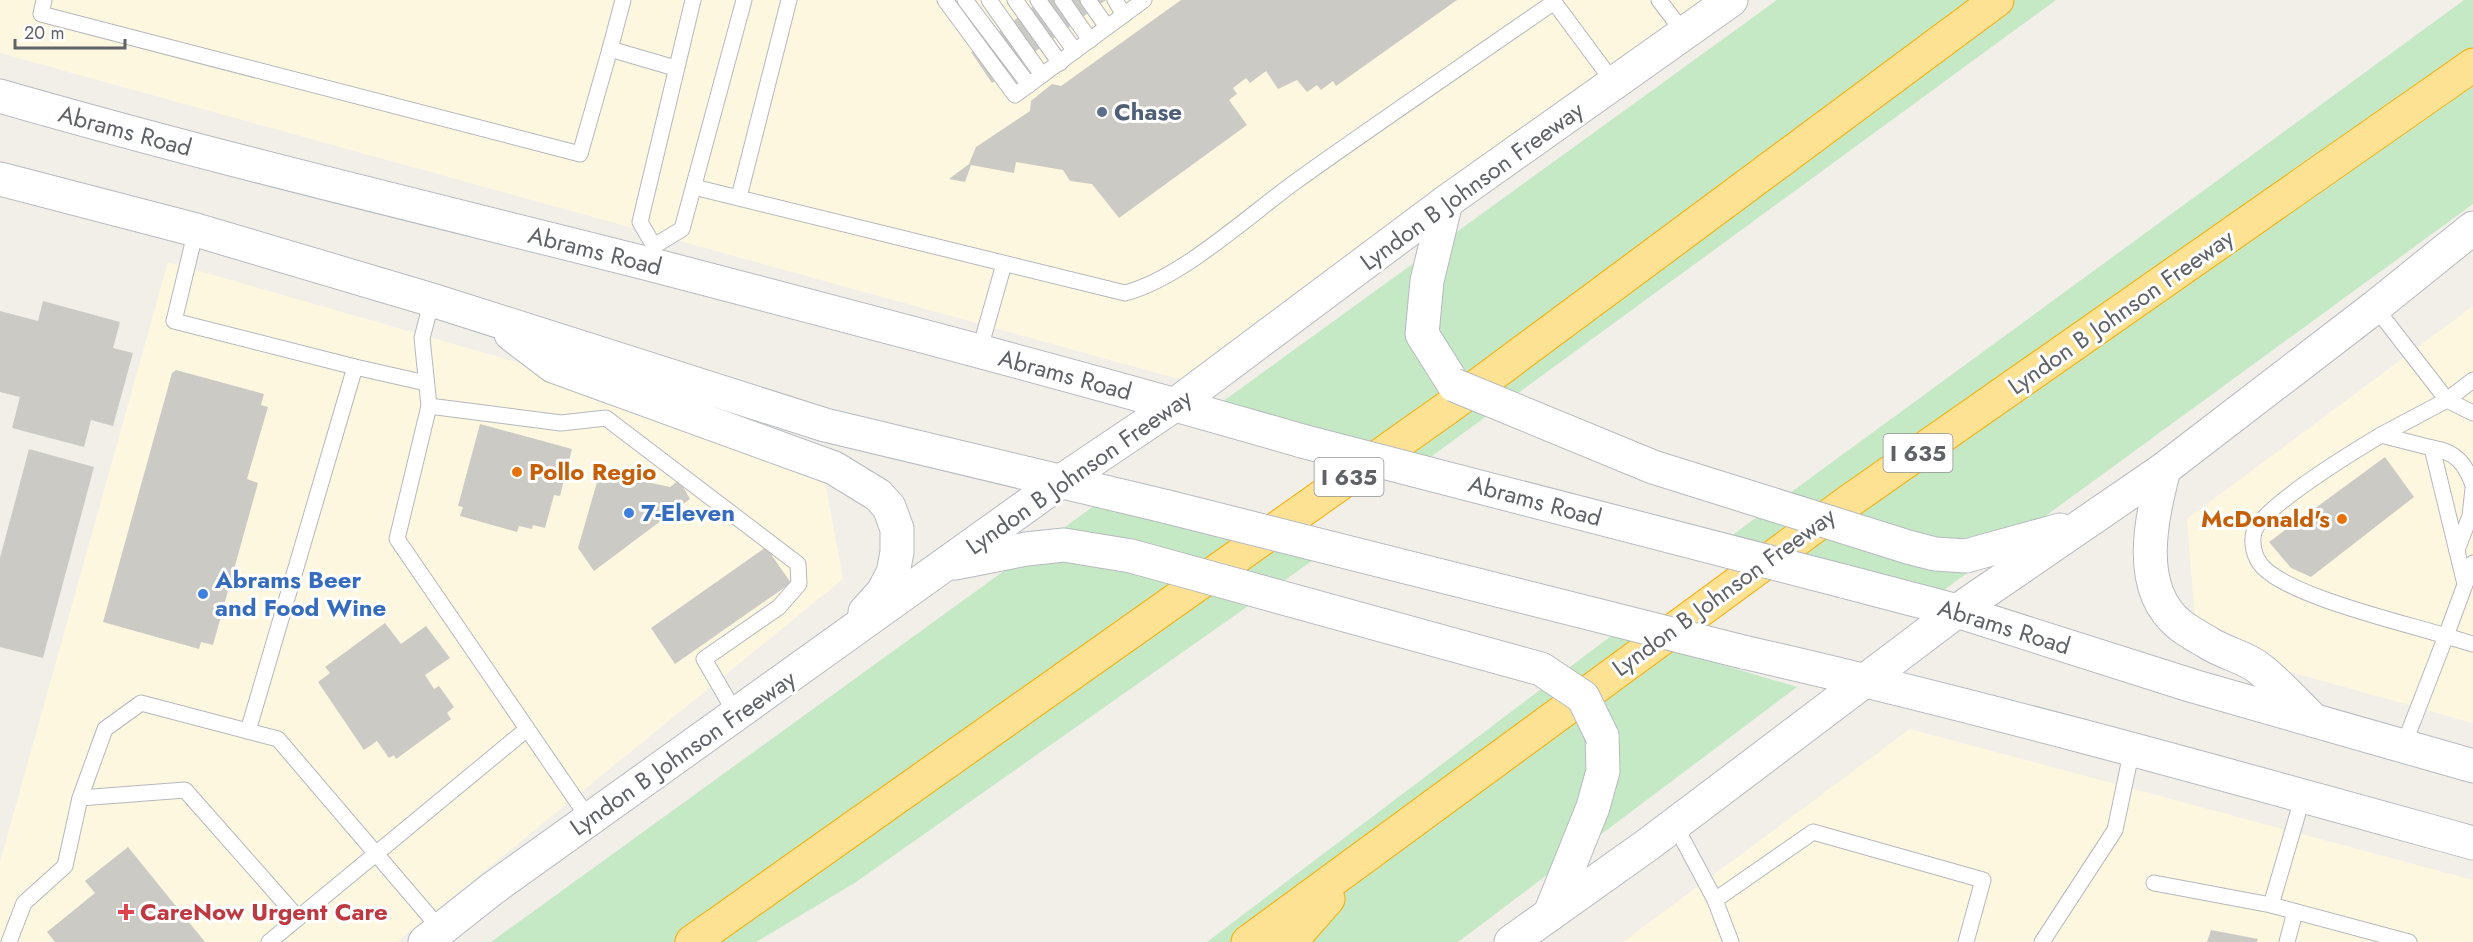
<svg xmlns="http://www.w3.org/2000/svg" width="2473" height="942" viewBox="0 0 2473 942" font-family="Jost,sans-serif">
	<rect width="100%" height="100%" fill="#f1efe8"/>
	<g fill="#fef7e0">
		<polygon points="0,0 1731,0 1197,384 0,53"/>
		<polygon points="168,262 819,449 843,579 397,942 0,942 0,862"/>
		<polygon points="2473,306 2473,723 2197,646 2187,519"/>
		<polygon points="1910,729 2473,880 2473,942 1623,942"/>
	</g>
	<g fill="#c5e8c5">
		<polygon points="1777,0 2056,0 1428,459 1222,402"/>
		<polygon points="2464,0 2473,0 2473,204 1933,598 1727,539"/>
		<polygon points="1098,503 1322,554 856,882 756,942 491,942"/>
		<polygon points="1615,633 1797,687 1458,942 1207,942"/>
	</g>
	<g fill="#cccac5">
		<polygon points="1042,0 1106,0 992,83 971,52"/>
		<polygon points="1181,0 1457,0 1336,86 1333,81 1321,90 1317,85 1307,92 1297,80 1278,89 1266,71 1250,83 1246,78 1233,88 1237,94 1229,100 1247,125 1119,218 1092,184 1070,181 1063,170 1016,162 1014,173 971,165 965,182 949,179 969,164 976,147 1030,111 1031,101 1052,84 1061,86"/>
		<polygon points="43,301 120,322 113,348 133,353 113,426 91,420 84,447 12,428 20,397 0,392 0,311 38,321"/>
		<polygon points="176,370 264,394 261,405 268,407 247,479 258,483 213,645 201,642 199,649 103,622 172,373"/>
		<polygon points="480,424 572,449 560,496 554,495 545,528 533,525 532,529 519,526 517,532 460,516 463,507 458,506"/>
		<polygon points="29,449 94,467 43,658 0,647 0,558"/>
		<polygon points="2385,457 2414,497 2311,577 2291,568 2269,542"/>
		<polygon points="600,472 670,487 679,480 690,499 594,571 578,548"/>
		<polygon points="766,547 791,583 675,664 651,628"/>
		<polygon points="385,623 401,644 426,626 450,658 425,675 434,689 439,686 454,707 447,713 451,719 396,759 394,755 389,758 377,741 364,750 318,682 330,673 325,667"/>
		<polygon points="128,847 205,942 55,942 47,932 95,893 85,881"/>
		<polygon points="2211,930 2258,939 2257,942 2207,942"/>
	</g>
	<g fill="none" stroke-linecap="round" stroke-linejoin="round">
		<g stroke="#b5b8bc" stroke-width="17">
			<g id="service">
				<polyline points="44,0 41,14 580,154 610,49 675,68"/>
				<polyline points="945,0 1015,95 1144,0"/>
				<polyline points="965,0 1029,85"/>
				<polyline points="989,0 1042,75"/>
				<polyline points="1015,0 1060,63"/>
				<polyline points="1038,0 1075,51"/>
				<polyline points="1062,0 1090,40"/>
				<polyline points="1088,0 1107,27"/>
				<polyline points="1115,0 1124,15"/>
				<polyline points="1659,0 1684,33"/>
				<polyline points="610,49 623,0"/>
				<path d="M694 187 1125 293C1180 279 1247 217 1295 182 1380 121 1468 62 1554 2L1614 83"/>
				<polyline points="739,197 789,0"/>
				<polyline points="196,230 174,321 355,367"/>
				<polyline points="654,246 640,222 693,0"/>
				<polyline points="649,265 654,246 682,229 744,0"/>
				<polyline points="432,300 422,338 429,406 397,539 589,819"/>
				<polyline points="2375,307 2447,400 2473,413"/>
				<polyline points="979,352 1004,264"/>
				<polyline points="429,406 561,423 606,418 798,564 799,584 779,607 704,659 737,716"/>
				<polyline points="2381,435 2447,400 2473,380"/>
				<path d="M2432 448C2456 452 2465 463 2473 485"/>
				<polyline points="2457,550 2470,516 2473,489"/>
				<path d="M2465 584 2432 448 2381 435C2356 450 2262 507 2254 532 2251 543 2254 557 2262 566 2288 596 2404 623 2446 636L2473 563"/>
				<polyline points="248,731 355,367 426,383"/>
				<polyline points="2403,747 2446,636 2473,644"/>
				<polyline points="80,798 185,790 298,918"/>
				<polyline points="1675,825 1715,900 1731,942"/>
				<polyline points="2154,883 2271,905 2303,796"/>
				<polyline points="1715,900 1813,832 1983,880 1966,942"/>
				<polyline points="2271,905 2409,942"/>
				<polyline points="9,942 24,903 65,866 80,798 105,729 141,703 278,739 442,931"/>
				<polyline points="269,942 527,729"/>
				<polyline points="2042,942 2115,830 2132,749"/>
				<polyline points="2287,942 2295,912"/>
			</g>
		</g>
		<g stroke="#b6babf" stroke-width="35">
			<g id="secondary">
				<path d="M0 96C215 158 432 209 649 264 867 321 1085 378 1302 441"/>
				<polyline points="0,179 196,230 432,300 825,425 1168,507"/>
				<polyline points="1446,202 1427,281 1422,334 1454,385"/>
				<polyline points="511,334 553,366 834,468 878,495 889,507 897,529 897,552 893,573 883,592 865,612"/>
				<path d="M2164 469C2152 517 2134 588 2180 625 2188 631 2198 637 2207 642 2223 653 2246 657 2260 669 2279 684 2296 703 2313 720"/>
				<polyline points="1908,547 1935,554 1966,556 2060,530"/>
				<polyline points="955,563 1026,549 1064,545 1131,556"/>
				<polyline points="1843,581 1957,611 2193,686 2473,766"/>
				<path d="M1743 652C1989 708 2231 776 2473 843"/>
				<polyline points="1550,914 1593,807 1603,771 1602,736"/>
				<polyline points="425,942 492,889 1060,482 1176,404 1446,202 1731,0"/>
				<polyline points="1511,942 1650,843 1957,611 2164,469 2375,307 2473,228"/>
			</g>
		</g>
		<g stroke="#f9ab00" stroke-width="35">
			<g id="motorway">
				<polyline points="692,942 1450,406 1997,0"/>
				<polyline points="1248,942 1848,502 2473,65"/>
				<polyline points="1290,942 1328,899"/>
			</g>
		</g>
		<use href="#service" stroke="#fff" stroke-width="15"/>
		<use href="#secondary" stroke="#fff" stroke-width="33"/>
		<use href="#motorway" stroke="#fde293" stroke-width="33"/>
		<g stroke="#b6babf" stroke-width="35" stroke-linecap="butt">
			<g id="secondary-bridge">
				<polyline points="1454,385 1653,467 1908,547"/>
				<polyline points="1302,441 1843,581"/>
				<polyline points="1168,507 1743,652"/>
				<polyline points="1131,556 1541,669 1583,697 1602,736"/>
			</g>
		</g>
		<use href="#secondary-bridge" stroke="#fff" stroke-width="33"/>
	</g>
	<circle fill="#5c6f8a" stroke="#fff" stroke-width="2" cx="1102" cy="112" r="6"/>
	<g fill="#e8710a" stroke="#fff" stroke-width="2">
		<circle cx="517" cy="472" r="6"/>
		<circle cx="2342" cy="519" r="6"/>
	</g>
	<g fill="#3f7fe0" stroke="#fff" stroke-width="2">
		<circle cx="629" cy="513" r="6"/>
		<circle cx="203" cy="594" r="6"/>
	</g>
	<path fill="#e0444e" stroke="#fff" stroke-width="2" d="M123 903h6v6h6v6h-6v6h-6v-6h-6v-6h6z"/>
	<g text-anchor="middle" stroke-width="6" stroke-linejoin="round" paint-order="stroke">
		<g fill="#fff" stroke="#8f9295" stroke-width="1.5">
			<rect x="1883.5" y="434" width="69" height="38" rx="4.5"/>
			<rect x="1314.5" y="458" width="69" height="38" rx="4.5"/>
		</g>
		<g font-size="22" font-weight="bold" fill="#5f6368">
			<text x="1918" y="461">I 635</text>
			<text x="1349" y="485">I 635</text>
		</g>
		<g font-size="24" font-weight="bold" fill="#4e5e75" stroke="#fff" text-anchor="start">
			<text x="1114" y="120">Chase</text>
		</g>
		<g font-size="24" fill="#5f6368" stroke="#fff">
			<text transform="translate(125 131) rotate(15)" y="8">Abrams Road</text>
			<text transform="translate(1472 186) rotate(-36)" y="8">Lyndon B Johnson Freeway</text>
			<text transform="translate(595 251) rotate(14)" y="8">Abrams Road</text>
			<text transform="translate(2121 312) rotate(-35)" y="8">Lyndon B Johnson Freeway</text>
			<text transform="translate(1065 375) rotate(15)" y="8">Abrams Road</text>
			<text transform="translate(1079 472) rotate(-35)" y="8">Lyndon B Johnson Freeway</text>
			<text transform="translate(1535 501) rotate(15)" y="8">Abrams Road</text>
			<text transform="translate(1724 592) rotate(-36)" y="8">Lyndon B Johnson Freeway</text>
			<text transform="translate(2004 627) rotate(17)" y="8">Abrams Road</text>
			<text transform="translate(683 753) rotate(-35)" y="8">Lyndon B Johnson Freeway</text>
		</g>
		<g font-size="24" font-weight="bold" fill="#c56008" stroke="#fff" text-anchor="start">
			<text x="529" y="480">Pollo Regio</text>
			<text x="2330" y="527" text-anchor="end">McDonald's</text>
		</g>
		<g font-size="24" font-weight="bold" fill="#366cbe" stroke="#fff" text-anchor="start">
			<text x="641" y="521">7-Eleven</text>
			<text x="215" y="588">Abrams Beer<tspan x="215" dy="28">and Food Wine</tspan></text>
		</g>
		<g font-size="24" font-weight="bold" fill="#be3a42" stroke="#fff" text-anchor="start">
			<text x="140" y="920">CareNow Urgent Care</text>
		</g>
	</g>
	<path d="M15 39v9h110v-9" fill="none" stroke="#5f6368" stroke-width="3"/>
	<text x="24" y="39" font-size="18" fill="#5f6368" stroke="#ffffff" stroke-width="4.5" paint-order="stroke">20 m</text>
</svg>
